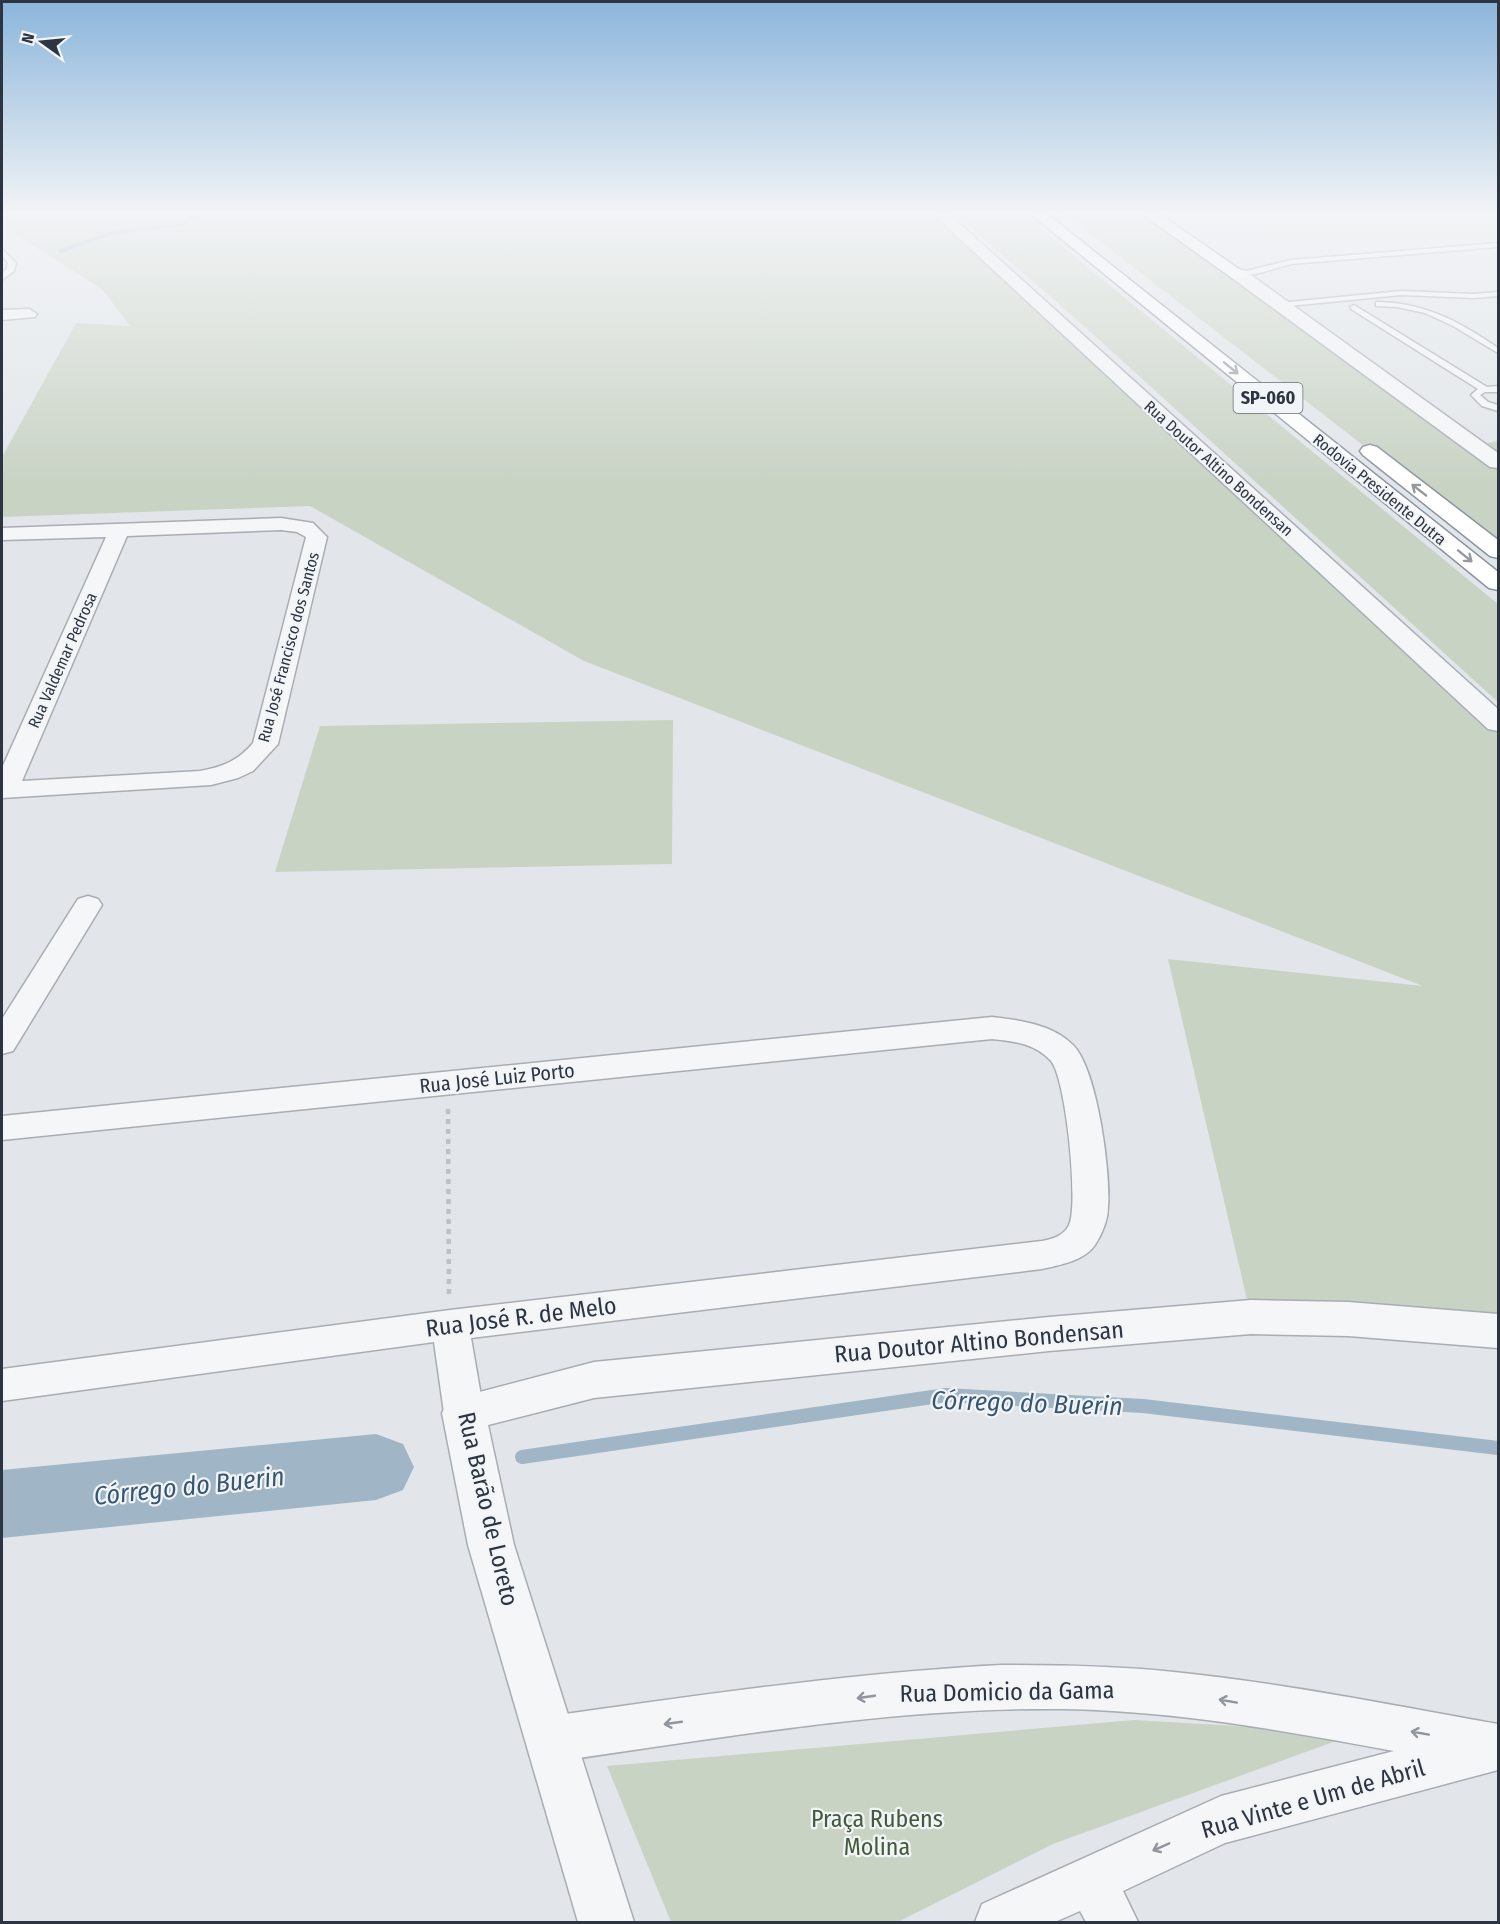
<svg xmlns="http://www.w3.org/2000/svg" width="1500" height="1924" viewBox="0 0 1500 1924" font-family="'Fira Sans Condensed',sans-serif">
	<rect width="100%" height="100%" fill="#e2e6ea"/>
	<g fill="#c9d3c4">
		<polygon points="2,214 944,214 1498,733 1498,1331 1348,1319 1251,1317 1168,959 1423,986 584,661 310,506 2,517 2,457 76,323 130,326 102,289 2,226"/>
		<polygon points="955,214 1023,214 1498,604 1498,702 1074,317"/>
		<polygon points="1065,214 1150,214 1238,274 1475,445 1498,441 1498,544 1458,519"/>
		<polygon points="673,720 672,864 275,872 320,726"/>
		<polygon points="1134,1720 1358,1733 1053,1844 898,1922 671,1922 607,1766"/>
	</g>
	<g fill="none" stroke-linecap="round" stroke-linejoin="round">
		<polyline stroke="#a0b6c7" stroke-width="4.5" points="61,251 112,233 180,224 200,214"/>
		<polyline stroke="#a0b6c7" stroke-width="14" points="522,1457 946,1395 1143,1406 1498,1448"/>
		<polygon fill="#a0b6c7" fill-rule="evenodd" points="376,1434 403,1444 414,1467 403,1490 376,1500 2,1538 2,1470"/>
		<g stroke="#a8adb4" stroke-width="3">
			<g id="service">
				<polygon points="1498,243 1498,247 1291,264 1256,274 1238,276 1234,274 1291,260"/>
				<polygon points="2,249 16,263 14,271 2,280 2,274 7,268 8,263 2,255"/>
				<polygon points="1401,291 1474,294 1498,292 1498,296 1474,298 1401,295 1279,307 1275,305 1279,303"/>
				<path d="M1379 302C1426 303 1460 322 1498 348V353L1453 326 1425 313 1397 307 1376 306V302Z"/>
				<polygon points="1354,305 1487,387 1498,386 1498,392 1485,392 1480,395 1488,402 1498,405 1498,411 1482,406 1471,395 1478,389 1351,309 1350,307"/>
			</g>
		</g>
		<g stroke="#a8adb4" stroke-width="3">
			<g id="minor">
				<polygon points="29,309 37,314 35,317 2,320 2,310"/>
				<path d="M281 518 313 523 327 537 278 744 253 771 238 778 211 785 2 798V768L106 537 2 540V528ZM281 530 297 532 306 537 253 743C238 761 222 767 200 771L22 781 127 536Z"/>
				<polygon points="88,896 98,899 102,905 13,1051 2,1054 2,1019 78,899"/>
				<path d="M992 1017C1019 1020 1052 1024 1073 1045 1097 1069 1111 1172 1108 1207 1108 1220 1102 1234 1095 1245 1084 1261 1060 1265 1042 1269L471 1338 484 1413 478 1425 464 1430 450 1425 444 1413 434 1342 2 1401V1369L450 1310 1042 1241C1052 1239 1064 1236 1069 1225 1079 1205 1066 1078 1051 1061 1036 1044 1014 1041 992 1039L2 1140V1116Z"/>
				<path d="M1001 1665C1059 1665 1117 1666 1174 1672 1283 1683 1390 1705 1498 1724V1770L1225 1843 1123 1891 1138 1922H1086L1080 1911 1055 1922H975L982 1904 1221 1796 1394 1751C1286 1731 1176 1711 1065 1709 893 1707 721 1738 551 1762L535 1755 528 1739 535 1723 551 1716C701 1695 850 1673 1001 1665Z"/>
			</g>
		</g>
		<g stroke="#a8adb4" stroke-width="3">
			<g id="tertiary">
				<polygon points="933,214 949,214 1498,709 1498,731 1488,729"/>
				<polygon points="1238,269 1244,270 1498,453 1498,468 1490,467 1232,278 1230,274 1232,270"/>
				<polygon points="1251,1300 1348,1302 1498,1314 1498,1348 1348,1336 1251,1334 1049,1351 594,1398 488,1425 514,1545 634,1922 578,1922 468,1545 442,1413 449,1400 594,1362 1049,1317"/>
			</g>
		</g>
		<g stroke="#8b949f" stroke-width="3">
			<g id="motorway">
				<polygon points="1031,214 1047,214 1498,572 1498,590 1489,588"/>
				<polygon points="1142,214 1160,214 1246,274 1244,278 1232,278"/>
				<polygon points="1370,445 1377,447 1498,540 1498,558 1490,556 1363,455 1360,451 1363,447"/>
			</g>
		</g>
		<polyline stroke="#bdc0c5" stroke-width="4.5" stroke-dasharray="5 5" stroke-linecap="butt" points="448,1109 449,1297"/>
		<use href="#service" fill="#f5f6f8" fill-rule="evenodd"/>
		<use href="#minor" fill="#f5f6f8" fill-rule="evenodd"/>
		<use href="#tertiary" fill="#f5f6f8" fill-rule="evenodd"/>
		<use href="#motorway" fill="#fff" fill-rule="evenodd"/>
	</g>
	<defs><path id="oneway-shaft" d="M-6 0H5M1.5-3L5.5 0L1.5 3" fill="none" stroke-width="1.6" stroke-linecap="round" stroke-linejoin="round" transform="scale(1.5)"/></defs>
	<g stroke="#969aa0">
		<use href="#oneway-shaft" transform="translate(1231 368) rotate(39)"/>
		<use href="#oneway-shaft" transform="translate(1419 490) rotate(-142)"/>
		<use href="#oneway-shaft" transform="translate(1465 556) rotate(39)"/>
	</g>
	<g stroke="#90969c">
		<use href="#oneway-shaft" transform="translate(866 1697) rotate(172)"/>
		<use href="#oneway-shaft" transform="translate(1228 1701) rotate(-170)"/>
		<use href="#oneway-shaft" transform="translate(673 1723) rotate(172)"/>
		<use href="#oneway-shaft" transform="translate(1420 1733) rotate(-170)"/>
		<use href="#oneway-shaft" transform="translate(1161 1847) rotate(156)"/>
	</g>
	<linearGradient id="sky" x2="0" y2="1"><stop stop-color="#8bb5db"/><stop offset="0.44" stop-color="#f2f4f6"/><stop offset="1" stop-color="#f2f4f6" stop-opacity="0"/></linearGradient>
	<rect width="1500" height="483" fill="url(#sky)"/>
	<g text-anchor="middle" stroke-width="4.5" stroke-linejoin="round" paint-order="stroke">
		<g font-size="16" fill="#2c3541" stroke="#f2f5f7">
			<text transform="translate(1219 468) rotate(42)" y="6">Rua Doutor Altino Bondensan</text>
			<text transform="translate(1380 489) rotate(39)" y="6">Rodovia Presidente Dutra</text>
			<text transform="translate(288 647) rotate(-75)" y="6">Rua José Francisco dos Santos</text>
			<text transform="translate(62 660) rotate(-66)" y="6">Rua Valdemar Pedrosa</text>
		</g>
		<rect fill="#f2f5f7" stroke="#676f78" stroke-width="1.5" x="1233.5" y="383" width="69" height="30" rx="4.5"/>
		<g font-size="18" font-weight="bold" fill="#2c3541">
			<text x="1268" y="404">SP-060</text>
		</g>
		<g font-size="20" fill="#2c3541" stroke="#f2f5f7">
			<text transform="translate(497 1078) rotate(-6)" y="7">Rua José Luiz Porto</text>
		</g>
		<g font-size="24" fill="#2c3541" stroke="#f2f5f7">
			<text transform="translate(521 1317) rotate(-7)" y="8">Rua José R. de Melo</text>
			<text transform="translate(979 1342) rotate(-5)" y="8">Rua Doutor Altino Bondensan</text>
			<text transform="translate(488 1509) rotate(77)" y="8">Rua Barão de Loreto</text>
			<text transform="translate(1007 1692) rotate(-1)" y="8">Rua Domicio da Gama</text>
			<text transform="translate(1313 1799) rotate(-16)" y="8">Rua Vinte e Um de Abril</text>
		</g>
		<g font-size="24" fill="#435b3a" stroke="#f2f5f7">
			<text x="877" y="1827">Praça Rubens<tspan x="877" dy="28">Molina</tspan></text>
		</g>
		<g font-size="26" font-style="italic" fill="#385672" stroke="#f2f5f7">
			<text transform="translate(1027 1403) rotate(2)" y="9">Córrego do Buerin</text>
			<text transform="translate(189 1486) rotate(-6)" y="9">Córrego do Buerin</text>
		</g>
	</g>
	<rect width="1500" height="1924" fill="none" stroke="#2c3541" stroke-width="6"/>
	<g transform="translate(42 42) rotate(285)" stroke="#f2f5f7" stroke-width="4.5" paint-order="stroke">
	<path d="M0-4.5L10 22L0 15L-10 22Z" fill="#2c3541"/>
	<text y="-9" font-size="16" font-weight="bold" text-anchor="middle" fill="#2c3541">N</text>
	</g>
</svg>
